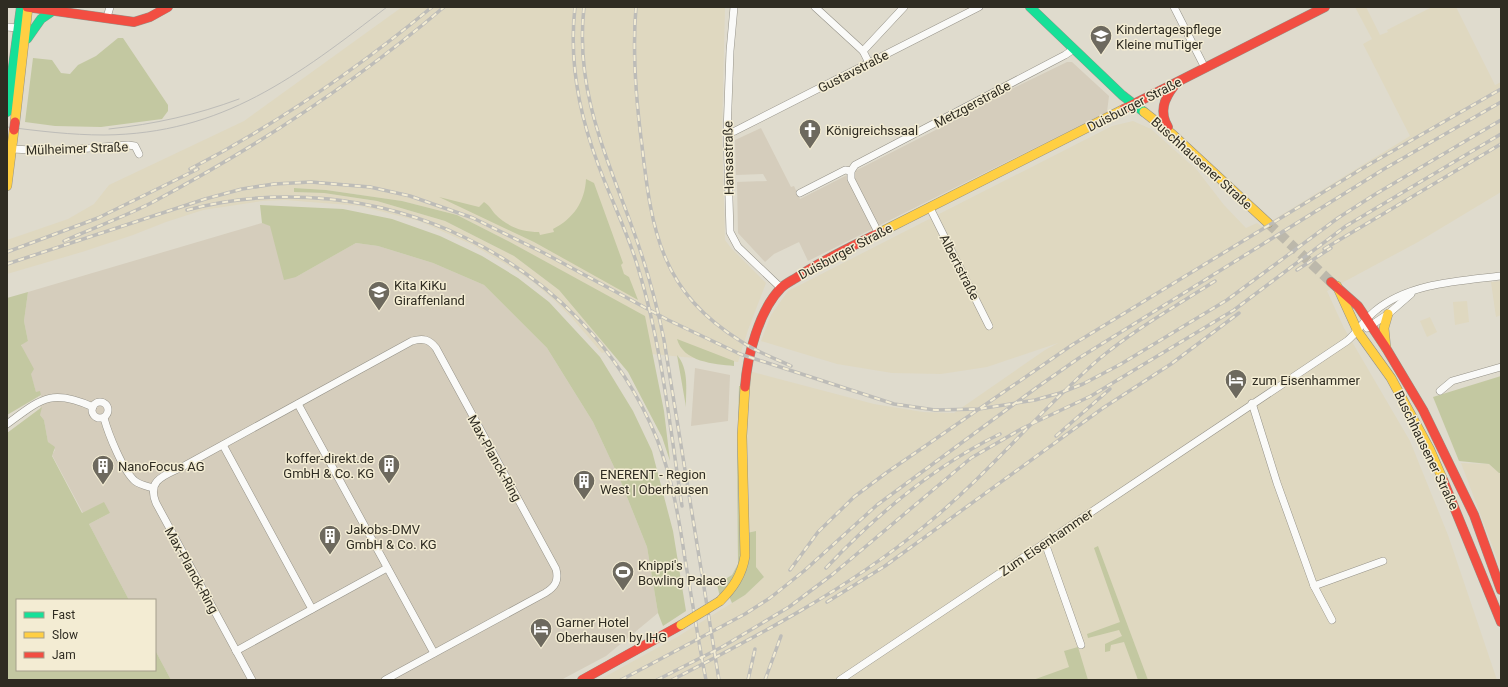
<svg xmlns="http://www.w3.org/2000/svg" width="1508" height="687" viewBox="0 0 1508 687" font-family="Roboto,sans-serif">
	<rect width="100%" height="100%" fill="#dfdbcd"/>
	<g fill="#d5cdbc">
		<polygon points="1067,62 1072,62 1109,96 1107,112 808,261 799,242 774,254 765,262 738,233 737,182 767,181 763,174 736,175 735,140 761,128 791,187 794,186 800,199 965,115 991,99"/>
		<polygon points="262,223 270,225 296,277 356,243 378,246 433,263 484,285 547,348 593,422 621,482 647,547 658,613 606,656 561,680 171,680 155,650 155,600 129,600 89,524 110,513 83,513 52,455 55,450 48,442 44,420 40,415 41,395 36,392 21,344 28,341 24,321 28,292"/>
		<polygon points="695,368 730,375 728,421 691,426"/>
	</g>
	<g fill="#dfd8c0">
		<polygon points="402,7 725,7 722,133 725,240 731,248 766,283 748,330 738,362 651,354 644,316 510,242 457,215 402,201 326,190 295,188 295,192 324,193 377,201 445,221 514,256 559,290 610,351 602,353 572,318 553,299 533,282 509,266 473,245 419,221 360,206 285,200 262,201 203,210 166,222 133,235 82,252 7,274 7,240 68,219 94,204 109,185 244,121"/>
		<polygon points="1355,7 1366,7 1380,35 1388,32 1387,30 1432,7 1456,7 1495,85 1501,82 1501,192 1418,242 1327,291 1344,328 1410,441 1448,535 1497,680 599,680 677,637 745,595 764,577 756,567 756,531 747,533 744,450 749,371 874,404 923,412 954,413 1045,350 1058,343 987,367 941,374 892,373 837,364 761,341 771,315 788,291 1112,126 1133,121 1151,129 1197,170 1224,205 1246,228 1257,223 1262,227 1410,136 1363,44 1372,39"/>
		<polygon points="1501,281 1501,315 1496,317 1491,282"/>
		<polygon points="1467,301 1469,322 1455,325 1453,302"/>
		<polygon points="1430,317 1437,332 1427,337 1420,321"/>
		<polygon points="1461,463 1489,464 1499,473 1501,473 1501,569"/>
	</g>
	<g fill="#c3c8a1">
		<polygon points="118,38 123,38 168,105 168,111 162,119 101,127 55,126 25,122 33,58 52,60 61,73 70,74 78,65 96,56"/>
		<path d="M586 179 594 183 623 263 621 265 624 274 629 277 638 300 534 242 439 197 479 207 484 202C489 205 491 209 495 214 508 227 522 232 539 232L540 235 554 232 553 229C573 219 585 202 586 179Z"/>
		<polygon points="294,188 326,190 402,201 457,215 510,242 645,316 664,411 670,461 662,437 628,372 559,290 514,256 445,221 377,201 324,193 294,192"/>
		<polygon points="260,205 343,209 392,219 440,236 482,256 518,278 549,302 600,357 633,411 652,451 673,531 686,611 663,626 658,613 647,547 621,482 593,422 547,348 484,285 433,263 378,246 356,243 296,277 284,280 270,226 262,223"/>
		<polygon points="28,292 24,321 28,341 21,345 34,369 31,374 36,392 40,391 41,395 7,415 7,298"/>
		<path d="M677 339 734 361V366C714 364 683 362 677 339Z"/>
		<path d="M677 355C689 369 686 389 686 407Z"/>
		<polygon points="1501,376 1501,473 1499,473 1489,464 1459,461 1433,397"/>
		<polygon points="739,386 743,386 747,533 756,531 756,567 764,577 745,595 732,603 729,596 721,602 717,584 732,575 738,564 737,459"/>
		<polygon points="42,407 40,415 44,420 48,442 55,447 52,456 82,513 104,502 110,513 89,524 129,600 17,600 17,670 155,670 155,650 171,680 7,680 7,433"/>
		<polygon points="1098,546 1148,680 1138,680 1124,642 1111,645 1110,651 1105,652 1105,644 1122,636 1119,630 1088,638 1087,634 1120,622 1094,548"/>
		<polygon points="1078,647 1088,680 1033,680 1069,667 1064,651"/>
	</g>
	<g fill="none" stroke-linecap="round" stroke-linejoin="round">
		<polyline stroke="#bcb8ab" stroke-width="10" stroke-dasharray="10 5" stroke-linecap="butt" points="1268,223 1331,282"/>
		<g stroke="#959288" stroke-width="8">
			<g id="street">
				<polyline points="734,7 730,51 727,133 730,232 738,247 781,288"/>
				<polyline points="815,7 863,51 869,63"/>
				<polyline points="1174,7 1205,68"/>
				<polyline points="107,17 110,7"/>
				<polyline points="7,27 17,28"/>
				<polyline points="863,51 904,7"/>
				<polyline points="727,133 735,131 979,7"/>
				<polyline points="12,149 52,151 128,145 135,146 139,154"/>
				<polyline points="800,193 845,170 851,171"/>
				<polyline points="930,208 989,326"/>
				<polyline points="879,234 851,179 851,171 855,165 1065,55 1074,49"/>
				<polyline points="1367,328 1388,314 1411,294"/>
				<polyline points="1440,391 1452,381 1501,367"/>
				<circle cx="100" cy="410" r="8"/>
				<polyline points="1252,403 1277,483 1314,586 1383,561"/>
				<polyline points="298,404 434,653"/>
				<path d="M104 418C108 433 123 471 135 481 140 485 147 486 153 488"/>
				<path d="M7 424C41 399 51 388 93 407"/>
				<polyline points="223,445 312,609"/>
				<polyline points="1045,543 1081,645"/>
				<polyline points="1314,586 1332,620"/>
				<polyline points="236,651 387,568"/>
				<path d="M252 680 156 503C146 479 166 475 184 466L412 341C423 338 429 339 436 348L556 569C559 581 555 587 545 593L385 680"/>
				<path d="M840 680 1347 341C1358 332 1364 320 1375 311 1409 283 1459 281 1501 276"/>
			</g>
		</g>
		<g stroke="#959288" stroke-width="10">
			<g id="fast">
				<polyline points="1030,7 1122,95 1144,112"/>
				<polyline points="27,39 41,19 54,10"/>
				<polyline points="7,112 21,7"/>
			</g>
		</g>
		<g stroke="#959288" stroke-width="10">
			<g id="slow">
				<polyline points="1144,112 1172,134 1268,223"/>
				<polyline points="15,122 28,7"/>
				<polyline points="7,186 14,130"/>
				<polyline points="881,232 1124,109"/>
				<polyline points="1337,286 1358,332 1391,378 1430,450 1443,480"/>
				<polyline points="1386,348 1384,328 1388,314"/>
				<path d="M720 601C733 588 742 575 745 556L742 436 745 387"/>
			</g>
		</g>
		<g stroke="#959288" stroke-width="10">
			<g id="jam">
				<polyline points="27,7 134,22 150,17 168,7"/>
				<polyline points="1124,109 1325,7"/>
				<path d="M1168 127C1159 112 1164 99 1174 86"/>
				<polyline points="1331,282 1358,306 1386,348 1423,410 1474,515 1501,590"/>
				<path d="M745 387C747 357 759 310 781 288 785 284 791 281 796 278 822 260 853 246 881 232"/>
				<polyline points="1443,480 1501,622"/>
				<polyline points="582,680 681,625"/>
			</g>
		</g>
		<use href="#street" stroke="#fafaf8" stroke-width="7"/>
		<use href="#fast" stroke="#16e098" stroke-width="9"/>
		<use href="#slow" stroke="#ffcf43" stroke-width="9"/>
		<use href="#jam" stroke="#f24e42" stroke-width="9"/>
		<g stroke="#bdbcb8" stroke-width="1">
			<path d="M7 127C39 131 71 135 104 135 223 134 297 76 387 7"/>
			<path d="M109 129C155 124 196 115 239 99"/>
		</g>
		<g stroke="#bdbcb8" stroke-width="3.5">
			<g id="rail">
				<path d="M575 7C569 60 579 114 598 164 611 200 629 235 639 271 662 347 670 428 682 506"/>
				<path d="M584 7C575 87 604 151 631 224 645 262 656 300 664 340L719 680"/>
				<path d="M636 7C632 54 636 100 642 146 652 233 661 292 742 342 757 352 774 358 791 366"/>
				<path d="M190 169C277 124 357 69 432 7"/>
				<path d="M187 210C375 160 583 257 657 439 672 478 679 518 685 559 692 599 698 640 706 680"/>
				<path d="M64 241C93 228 124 217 153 202 256 147 355 83 444 7"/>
				<polyline points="1324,249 1501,144"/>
				<polyline points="7,252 98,218 198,169"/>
				<polyline points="7,264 205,199 242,189 274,184 311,182 370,187 410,196 473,218 544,253 668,320 740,354 894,404 935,410 979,409 1035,400 1060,393 1083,384 1121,364 1227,300 1338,218 1374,195 1501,120"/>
				<polyline points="1297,270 1331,248"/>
				<polyline points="1056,436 1110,389"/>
				<path d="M826 568C876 515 934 466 1000 434"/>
				<polyline points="790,570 818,532 854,497 886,473 1072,345 1363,168 1501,89"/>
				<polyline points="827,602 885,566 1103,408 1171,364 1239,313"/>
				<polyline points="621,680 745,614 770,598 804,571 877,505 1036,388 1079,358 1384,169 1501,102"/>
				<polyline points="657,680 722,647 789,607 833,574 971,458 1023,428 1091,396 1234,310 1346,226 1501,134"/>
				<path d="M672 680C759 635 846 590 922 528 986 477 1038 412 1099 359 1135 329 1176 306 1215 281"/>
				<polyline points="748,680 755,649"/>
				<polyline points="765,680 781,636"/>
			</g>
		</g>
		<use href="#rail" stroke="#f3ecd3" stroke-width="2" stroke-dasharray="6" stroke-linecap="butt"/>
		<g stroke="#959288" stroke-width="10" stroke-linecap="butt">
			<polyline id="slow-bridge" points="681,625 720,601"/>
		</g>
		<g stroke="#959288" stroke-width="10" stroke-linecap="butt">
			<polyline id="jam-bridge" points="14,130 15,122"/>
		</g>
		<use href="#slow-bridge" stroke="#ffcf43" stroke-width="9"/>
		<use href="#jam-bridge" stroke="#f24e42" stroke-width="9"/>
	</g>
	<defs>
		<g id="school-pin" transform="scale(1.15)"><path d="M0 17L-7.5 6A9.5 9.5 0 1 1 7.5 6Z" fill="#6d695e" stroke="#f3ecd3"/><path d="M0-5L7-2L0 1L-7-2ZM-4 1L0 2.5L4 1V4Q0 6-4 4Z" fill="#fff"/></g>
		<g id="church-pin" transform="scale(1.15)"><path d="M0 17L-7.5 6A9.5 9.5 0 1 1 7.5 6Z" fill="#6d695e" stroke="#f3ecd3"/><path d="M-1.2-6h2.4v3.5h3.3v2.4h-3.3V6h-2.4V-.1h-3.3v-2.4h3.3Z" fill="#fff"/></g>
		<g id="hotel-pin" transform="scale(1.15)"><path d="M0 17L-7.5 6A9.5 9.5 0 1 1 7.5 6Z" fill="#6d695e" stroke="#f3ecd3"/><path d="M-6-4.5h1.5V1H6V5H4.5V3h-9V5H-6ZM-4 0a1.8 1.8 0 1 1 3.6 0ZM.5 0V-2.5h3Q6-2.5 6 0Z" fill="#fff"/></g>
		<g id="building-pin" transform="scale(1.15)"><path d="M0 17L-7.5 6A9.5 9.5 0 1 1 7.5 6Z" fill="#6d695e" stroke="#f3ecd3"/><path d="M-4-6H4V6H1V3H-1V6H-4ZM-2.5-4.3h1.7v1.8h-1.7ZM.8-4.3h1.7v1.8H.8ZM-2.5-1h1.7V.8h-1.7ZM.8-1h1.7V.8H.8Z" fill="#fff"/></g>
		<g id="stadium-pin" transform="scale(1.15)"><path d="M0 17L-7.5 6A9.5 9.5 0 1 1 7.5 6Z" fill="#6d695e" stroke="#f3ecd3"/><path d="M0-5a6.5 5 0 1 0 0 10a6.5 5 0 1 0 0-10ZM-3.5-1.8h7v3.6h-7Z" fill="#fff"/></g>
	</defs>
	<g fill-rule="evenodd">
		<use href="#school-pin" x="1101" y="36"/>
		<use href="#church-pin" x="810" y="130"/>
		<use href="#school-pin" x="379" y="292"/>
		<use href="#hotel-pin" x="1236" y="380"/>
		<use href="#building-pin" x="389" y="465"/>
		<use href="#building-pin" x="103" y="466"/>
		<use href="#building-pin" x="584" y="481"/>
		<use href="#building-pin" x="330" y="536"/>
		<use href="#stadium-pin" x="623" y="572"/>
		<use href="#hotel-pin" x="541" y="629"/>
	</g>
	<g text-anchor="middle" stroke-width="3" stroke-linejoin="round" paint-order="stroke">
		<g font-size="13" fill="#2f2c22" stroke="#f3ecd3" text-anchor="start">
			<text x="1116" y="34">Kindertagespflege<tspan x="1116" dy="15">Kleine muTiger</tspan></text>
			<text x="826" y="135">Königreichssaal</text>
			<text x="394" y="290">Kita KiKu<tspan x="394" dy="15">Giraffenland</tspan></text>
			<text x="1252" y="385">zum Eisenhammer</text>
			<text x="374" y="463" text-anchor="end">koffer-direkt.de<tspan x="374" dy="15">GmbH &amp; Co. KG</tspan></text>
			<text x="118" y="471">NanoFocus AG</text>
			<text x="600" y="479">ENERENT - Region<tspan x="600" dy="15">West | Oberhausen</tspan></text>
			<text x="346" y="534">Jakobs-DMV<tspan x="346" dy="15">GmbH &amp; Co. KG</tspan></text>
			<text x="638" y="570">Knippi's<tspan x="638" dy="15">Bowling Palace</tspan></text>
			<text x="556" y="627">Garner Hotel<tspan x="556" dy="15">Oberhausen by IHG</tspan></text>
		</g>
		<g font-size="13" fill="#2f2c22" stroke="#f3ecd3">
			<text transform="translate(853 71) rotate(-27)" y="5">Gustavstraße</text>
			<text transform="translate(972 104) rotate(-28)" y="5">Metzgerstraße</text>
			<text transform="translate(1134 104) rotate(-27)" y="5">Duisburger Straße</text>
			<text transform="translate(77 148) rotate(-2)" y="5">Mülheimer Straße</text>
			<text transform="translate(728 158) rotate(-91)" y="5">Hansastraße</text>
			<text transform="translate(1202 163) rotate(42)" y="5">Buschhausener Straße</text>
			<text transform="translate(845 251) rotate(-28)" y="5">Duisburger Straße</text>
			<text transform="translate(960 267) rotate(63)" y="5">Albertstraße</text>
			<text transform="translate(1427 450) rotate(64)" y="5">Buschhausener Straße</text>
			<text transform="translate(495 458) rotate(61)" y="5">Max-Planck-Ring</text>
			<text transform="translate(1046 542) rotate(-34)" y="5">Zum Eisenhammer</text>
			<text transform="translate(192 570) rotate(61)" y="5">Max-Planck-Ring</text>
		</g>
	</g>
	<rect width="1508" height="687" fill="none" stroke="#2f2c22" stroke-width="16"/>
	<rect x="16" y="599" width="140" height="72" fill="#f3ecd3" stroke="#a59f8c"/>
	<rect x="24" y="612" width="20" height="6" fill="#16e098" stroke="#a59f8c"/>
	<text x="52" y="619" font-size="12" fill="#2f2c22">Fast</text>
	<rect x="24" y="632" width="20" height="6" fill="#ffcf43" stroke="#a59f8c"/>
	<text x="52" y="639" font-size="12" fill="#2f2c22">Slow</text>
	<rect x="24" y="652" width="20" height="6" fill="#f24e42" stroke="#a59f8c"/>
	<text x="52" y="659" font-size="12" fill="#2f2c22">Jam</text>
</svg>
